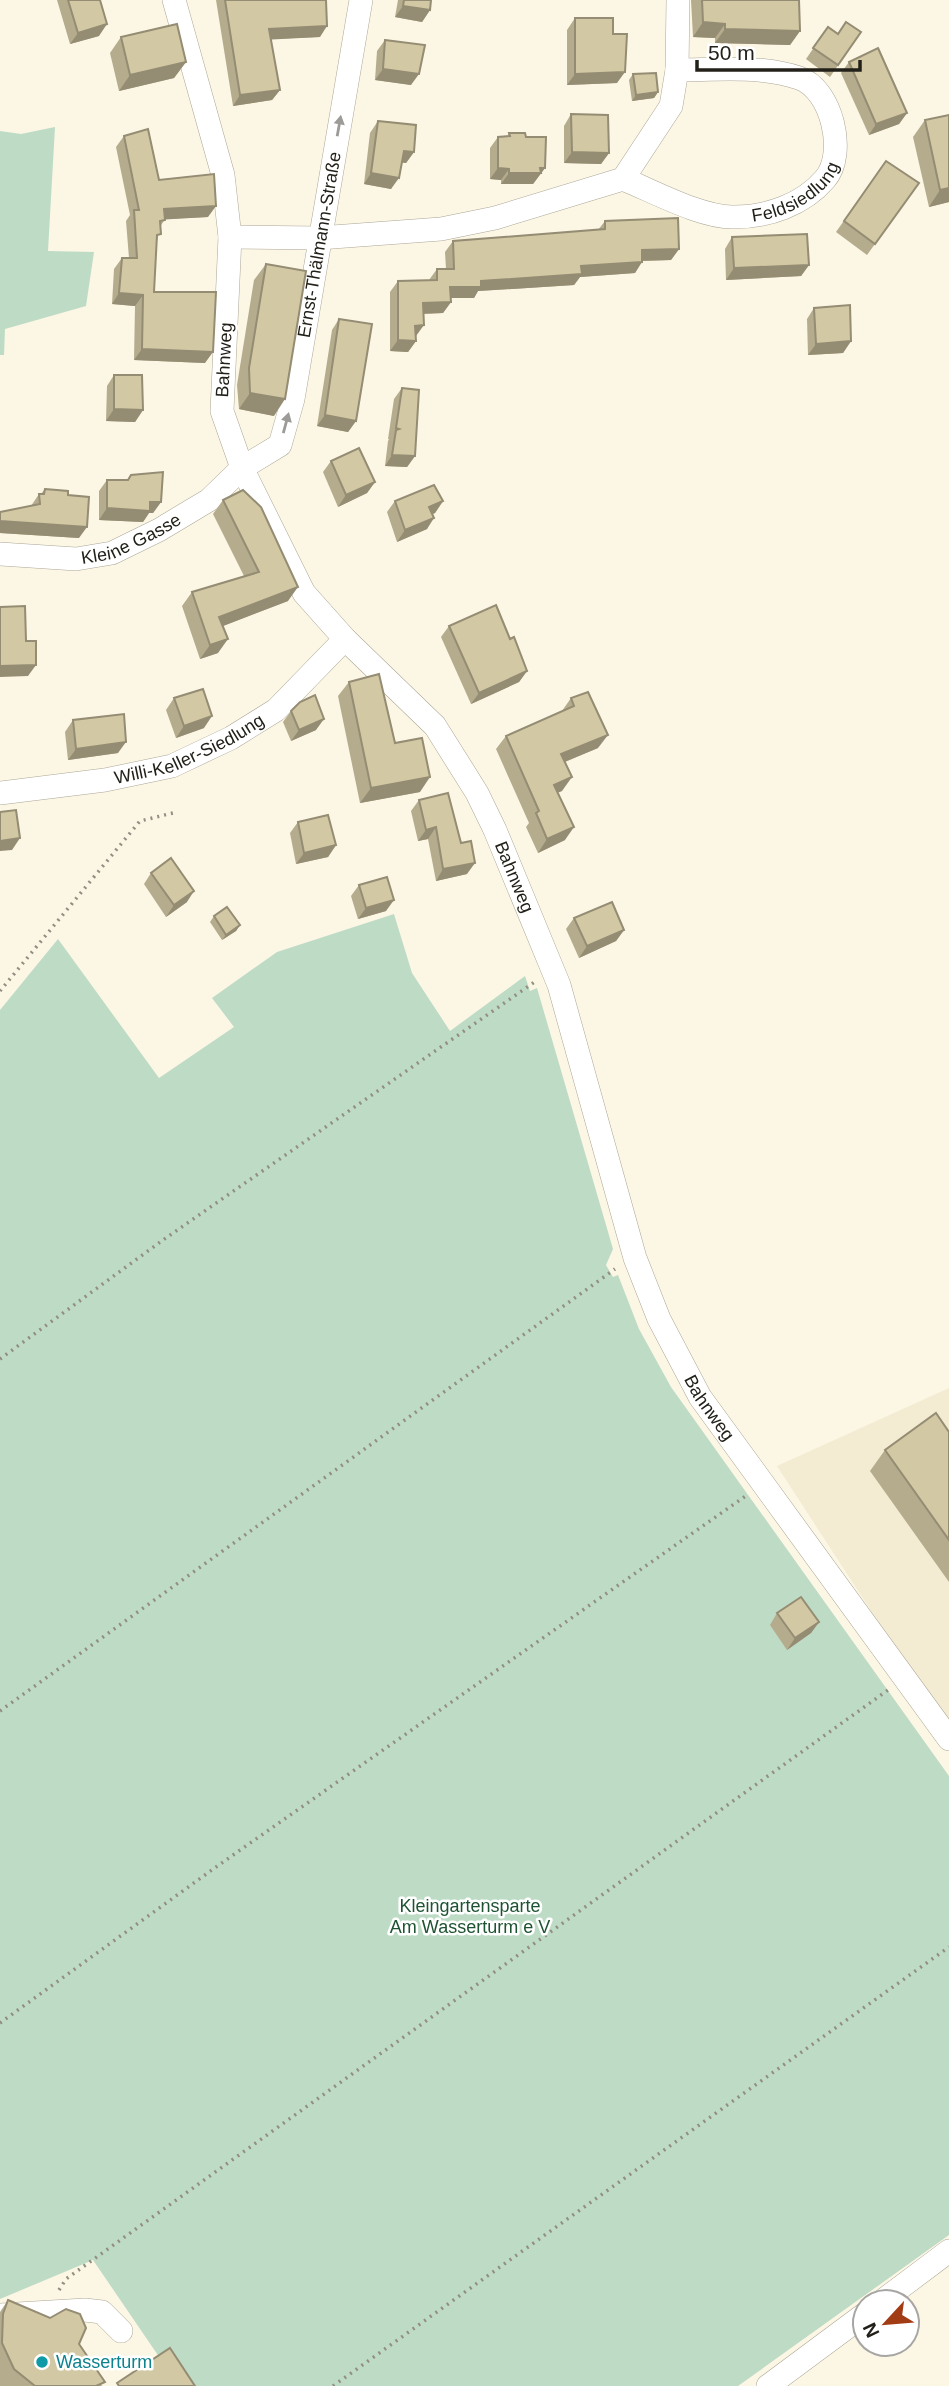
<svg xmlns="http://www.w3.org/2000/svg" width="949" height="2386" viewBox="0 0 949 2386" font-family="Arial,sans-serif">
	<rect width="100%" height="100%" fill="#fcf6e5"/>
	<polygon fill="#f3ecd3" points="949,1388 949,1731 777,1466"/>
	<g fill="#bedbc6">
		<polygon points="55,127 48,251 94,252 86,306 5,329 4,355 0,355 0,131 21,134"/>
		<polygon points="394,914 412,973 450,1031 525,976 530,991 537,988 613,1249 606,1265 613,1277 618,1275 639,1329 671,1387 949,1776 949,2235 738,2386 179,2386 93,2260 0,2299 0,1010 58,939 159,1078 234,1027 212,998 277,952"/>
	</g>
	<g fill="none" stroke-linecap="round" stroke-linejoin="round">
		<g stroke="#aba796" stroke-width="24">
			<g id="minor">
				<path id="s1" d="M174 0 223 175 230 237 222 411 242 468 304 593 345 639 435 726 477 793 495 830 559 985 635 1258 659 1319 700 1397 949 1739"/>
				<path id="s2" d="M623 179C653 191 702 218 734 217 767 217 803 205 825 179 847 154 832 89 799 78 761 65 716 70 677 70"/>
				<polyline points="230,237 319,238 441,229 495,218 623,179 671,106 677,70 678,0"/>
				<path id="s3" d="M0 554 76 559 112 553 159 530 209 500 242 468 280 445 293 399 361 0"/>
				<path id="s4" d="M0 793 105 780 172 766 231 738 276 710 345 639"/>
				<polyline points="881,2302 949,2251"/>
				<polyline points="0,2315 85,2310 102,2312 121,2331"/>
				<polyline points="768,2386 865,2314"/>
			</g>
		</g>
		<g stroke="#928e82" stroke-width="3.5" stroke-dasharray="2 5" stroke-linecap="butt">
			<polyline points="0,991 140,821 177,812"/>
			<polyline points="0,1359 163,1240 536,981"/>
			<polyline points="0,1711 615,1269"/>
			<polyline points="0,2023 216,1867 747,1495"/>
			<polyline points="59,2290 66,2279 888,1690"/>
			<polyline points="333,2386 949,1947"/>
		</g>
		<use href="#minor" stroke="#fff" stroke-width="23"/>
	</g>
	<g fill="#b5ac8d">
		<polygon points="57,0 100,0 99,36 70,44"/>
		<polygon points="216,0 326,0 320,37 271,39 280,90 272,100 233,106"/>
		<polygon points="398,0 431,0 430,10 422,22 395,17"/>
		<polygon points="691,0 799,0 800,31 790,45 715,43 715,38 693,37"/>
		<polygon points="575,18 613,34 617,83 567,85 567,30"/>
		<polygon points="828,27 838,33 861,32 830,77 806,59"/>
		<polygon points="121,37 186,62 174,78 119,91 110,53"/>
		<polygon points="385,40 411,85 375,80 377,51"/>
		<polygon points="849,62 907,113 899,124 869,135 841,73"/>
		<polygon points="633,74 658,92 654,98 632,101 629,80"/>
		<polygon points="571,114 609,153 601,164 564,163 564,126"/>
		<polygon points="949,115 949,202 929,207 913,137 925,120"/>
		<polygon points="378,121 414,152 406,163 402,162 391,189 364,184 370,133"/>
		<polygon points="509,133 526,137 545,168 533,184 501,184 501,180 490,179 490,148 498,137 507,137"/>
		<polygon points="124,136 159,180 208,217 165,219 160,227 157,241 154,292 205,363 134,360 135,306 112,304 114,269 122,258 129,258 126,221 130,215 116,147"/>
		<polygon points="886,161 919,183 867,255 836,232"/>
		<polygon points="605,221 679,249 671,260 642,261 635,273 580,277 574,285 478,291 474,298 451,298 451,302 443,313 423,314 416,336 416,341 408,352 390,351 390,292 398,281 429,280 437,269 446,269 445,252 453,241 598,230"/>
		<polygon points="732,237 809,265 801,276 726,280 725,249"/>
		<polygon points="266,264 274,416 239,409 237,385 254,280"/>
		<polygon points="814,308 851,341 843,353 808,355 807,319"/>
		<polygon points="339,319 356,421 348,432 317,426 332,330"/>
		<polygon points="114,375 143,410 135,422 106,421 107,386"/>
		<polygon points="402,388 415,456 407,467 385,466 388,441 389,439 388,439 394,399"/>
		<polygon points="331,461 375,482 367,493 338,507 323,472"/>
		<polygon points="107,480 161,502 153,513 149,513 143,522 99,520 99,491"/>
		<polygon points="45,489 68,495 79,538 0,533 0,512 31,506 39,494 41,494"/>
		<polygon points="223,500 288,601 223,626 218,653 200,659 182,606 192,592 244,576 213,514"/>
		<polygon points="395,501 443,501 435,513 433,514 427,529 397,542 387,512"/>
		<polygon points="449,626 510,639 527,671 519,682 471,704 441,637"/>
		<polygon points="349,682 395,743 420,792 360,803 338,696"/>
		<polygon points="174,698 204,728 176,738 166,710"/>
		<polygon points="571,698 598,748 565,762 562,791 558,792 565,840 538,853 526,827 529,823 496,749 506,736 562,711"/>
		<polygon points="291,711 316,730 291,741 283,722"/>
		<polygon points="73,720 118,753 68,760 65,732"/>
		<polygon points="419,800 461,843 467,874 436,881 428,839 418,841 411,811"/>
		<polygon points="298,822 336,845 328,857 296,864 290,833"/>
		<polygon points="151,873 187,902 166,917 144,884"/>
		<polygon points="359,885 386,911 358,919 351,896"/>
		<polygon points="214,916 240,925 236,931 222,940 210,922"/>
		<polygon points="574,918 624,930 616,941 579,958 566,929"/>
		<polygon points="949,1432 949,1582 870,1471 885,1450"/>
		<polygon points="777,1613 819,1622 811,1633 787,1650 770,1625"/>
		<polygon points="8,2300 79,2344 102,2386 0,2386 0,2312"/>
	</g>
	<g fill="#948c73">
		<polygon points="403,6 430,10 422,22 395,17"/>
		<polygon points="703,22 725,24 715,38 693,37"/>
		<polygon points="107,24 99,36 70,44 78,33"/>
		<polygon points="327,26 320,37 262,40 269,29"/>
		<polygon points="725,29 800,31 790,45 715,43"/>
		<polygon points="186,62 174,78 119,91 130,75"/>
		<polygon points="383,69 419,74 411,85 375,80"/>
		<polygon points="625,72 617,83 567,85 575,74"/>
		<polygon points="280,90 272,100 233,106 240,95"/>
		<polygon points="658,92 654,98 632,101 636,95"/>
		<polygon points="907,113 899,124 869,135 876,124"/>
		<polygon points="404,151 414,152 406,163 396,162"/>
		<polygon points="572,152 609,153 601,164 564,163"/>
		<polygon points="498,168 509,169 501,180 490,179"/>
		<polygon points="540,168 545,168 533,184 501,184 509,173"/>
		<polygon points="371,173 399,178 391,189 364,184"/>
		<polygon points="949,188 949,202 929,207 940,190"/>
		<polygon points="216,206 208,217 156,220 164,209"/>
		<polygon points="679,249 671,260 634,261 642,250"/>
		<polygon points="642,262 635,273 580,277 574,285 478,291 474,298 443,298 450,287 481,281 581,266"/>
		<polygon points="809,265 801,276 726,280 734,268"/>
		<polygon points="119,293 143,295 135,306 112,304"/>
		<polygon points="451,302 443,313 415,314 423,303"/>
		<polygon points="424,325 416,336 415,326"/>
		<polygon points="398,340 416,341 408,352 390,351"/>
		<polygon points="851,341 843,353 808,355 816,344"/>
		<polygon points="142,349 213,352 205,363 134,360"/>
		<polygon points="250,393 285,399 274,416 239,409"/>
		<polygon points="114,409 143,410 135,422 106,421"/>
		<polygon points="325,415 356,421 348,432 317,426"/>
		<polygon points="392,455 415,456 407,467 385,466"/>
		<polygon points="375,482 367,493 338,507 346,495"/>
		<polygon points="443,501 435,513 422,518 429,507"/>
		<polygon points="150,502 161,502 153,513 149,513 143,522 99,520 107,508"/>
		<polygon points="434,518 427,529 397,542 405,530"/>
		<polygon points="0,521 87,527 79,538 0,533"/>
		<polygon points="298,587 288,601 210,631 219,617"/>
		<polygon points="228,639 218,653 200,659 210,645"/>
		<polygon points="36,665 28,676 0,677 0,666"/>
		<polygon points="527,671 519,682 471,704 479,693"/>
		<polygon points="212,716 204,728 176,738 184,726"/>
		<polygon points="324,719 316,730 291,741 299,730"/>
		<polygon points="608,735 598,748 552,767 561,754"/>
		<polygon points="126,742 118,753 68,760 76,749"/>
		<polygon points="430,777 420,792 360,803 371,788"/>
		<polygon points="572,777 562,791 545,798 554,785"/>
		<polygon points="436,827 428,839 418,841 426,830"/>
		<polygon points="574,827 565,840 538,853 547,839"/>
		<polygon points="20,838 12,850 0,851 0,841"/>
		<polygon points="336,845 328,857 296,864 304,853"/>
		<polygon points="475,863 467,874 436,881 443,869"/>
		<polygon points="194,891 187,902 166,917 174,905"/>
		<polygon points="394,900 386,911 358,919 366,908"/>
		<polygon points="240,925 236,931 222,940 226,935"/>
		<polygon points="624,930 616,941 579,958 587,946"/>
		<polygon points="819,1622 811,1633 787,1650 795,1638"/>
	</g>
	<g fill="#d3c8a4" stroke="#948c73" stroke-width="2">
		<polygon points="68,0 100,0 107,24 78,33"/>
		<polygon points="225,0 326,0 327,26 269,29 280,90 240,95"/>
		<polygon points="404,0 431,0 430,10 403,6"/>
		<polygon points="702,0 799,0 800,31 725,29 725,24 703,22"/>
		<polygon points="575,18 613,18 613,34 627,34 625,72 575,74"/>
		<polygon points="846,22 861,32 838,65 813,48 828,27 838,34"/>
		<polygon points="177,24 186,62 130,75 121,37"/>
		<polygon points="385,40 425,45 419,74 383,69"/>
		<polygon points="878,48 907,113 876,124 849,62"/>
		<polygon points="656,73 658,92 636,95 633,74"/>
		<polygon points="571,114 608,115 609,153 572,152"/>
		<polygon points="949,115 949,188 940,190 925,120"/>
		<polygon points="378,121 416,125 414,152 404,151 399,178 371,173"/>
		<polygon points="148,129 159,180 214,174 216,206 164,209 165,220 160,221 161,234 157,235 154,292 216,292 213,352 142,349 143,295 119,293 122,258 137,258 134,210 139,210 124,136"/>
		<polygon points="509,133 525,133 526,137 546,137 545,168 540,168 541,173 509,173 509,169 498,168 498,137 510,136"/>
		<polygon points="886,161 919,183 875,244 844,221"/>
		<polygon points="678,218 679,249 642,250 642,262 581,266 582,274 481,281 481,287 450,287 451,302 423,303 424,325 415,326 416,341 398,340 398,281 437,280 437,269 454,269 453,241 605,229 605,221"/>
		<polygon points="807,234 809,265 734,268 732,237"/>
		<polygon points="266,264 306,271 285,399 250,393 249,368"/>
		<polygon points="850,305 851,341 816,344 814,308"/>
		<polygon points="339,319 372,324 356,421 325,415"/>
		<polygon points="114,375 142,375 143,410 114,409"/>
		<polygon points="402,388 419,390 415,456 392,455 396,430 399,429 396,428"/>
		<polygon points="359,448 375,482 346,495 331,461"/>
		<polygon points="163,472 161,502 150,502 150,511 107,508 107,480 128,480 131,475"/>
		<polygon points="434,485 443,501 429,507 434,518 405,530 395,501"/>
		<polygon points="45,489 68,491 68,495 89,497 87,527 0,521 0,512 40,504 39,494 44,494"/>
		<polygon points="243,490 261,507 298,587 219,617 228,639 210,645 192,592 259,572 223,500"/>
		<polygon points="496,605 510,639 514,637 527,671 479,693 449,626"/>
		<polygon points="25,606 26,641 36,641 36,665 0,666 0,607"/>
		<polygon points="379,674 395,743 422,738 430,777 371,788 349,682"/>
		<polygon points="203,689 212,716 184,726 174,698"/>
		<polygon points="588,692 608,735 561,754 572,777 554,785 574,827 547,839 536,813 539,811 506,736 574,706 571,698"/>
		<polygon points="315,695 324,719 299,730 291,711 300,702"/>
		<polygon points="124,714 126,742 76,749 73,720"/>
		<polygon points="448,793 461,843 471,841 475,863 443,869 436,827 426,830 419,800"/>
		<polygon points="16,810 20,838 0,841 0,812"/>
		<polygon points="328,815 336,845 304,853 298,822"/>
		<polygon points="171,858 194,891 174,905 151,873"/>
		<polygon points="387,877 394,900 366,908 359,885"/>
		<polygon points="612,902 624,930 587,946 574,918"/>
		<polygon points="227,907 240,925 226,935 214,916"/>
		<polygon points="936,1413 949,1432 949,1540 885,1450"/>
		<polygon points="801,1597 819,1622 795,1638 777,1613"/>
		<polygon points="8,2300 50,2318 66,2309 80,2314 86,2328 79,2344 105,2382 96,2386 35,2386 14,2369 2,2343 3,2314"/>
		<polygon points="170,2348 195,2386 119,2386 117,2383"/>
	</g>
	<defs><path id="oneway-solid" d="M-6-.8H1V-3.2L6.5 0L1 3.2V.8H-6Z" transform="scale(1.75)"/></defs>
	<g fill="#9c9b98">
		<use href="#oneway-solid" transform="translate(339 126) rotate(-80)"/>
		<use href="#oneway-solid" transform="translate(286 423) rotate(-75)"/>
	</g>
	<circle fill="#0f9aa8" stroke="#fff" stroke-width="2.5" cx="42" cy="2362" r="7"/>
	<g text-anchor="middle" stroke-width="5" stroke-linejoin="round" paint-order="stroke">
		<g font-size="18" fill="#222019" stroke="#fff">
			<text dy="6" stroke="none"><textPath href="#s2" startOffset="187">Feldsiedlung</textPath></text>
			<text dy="6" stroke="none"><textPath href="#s3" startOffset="518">Ernst-Thälmann-Straße</textPath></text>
			<text transform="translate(224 360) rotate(-87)" y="6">Bahnweg</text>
			<text dy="6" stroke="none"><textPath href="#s3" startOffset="135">Kleine Gasse</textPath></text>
			<text dy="6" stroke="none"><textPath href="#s4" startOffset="196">Willi-Keller-Siedlung</textPath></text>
			<text dy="6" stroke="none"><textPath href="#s1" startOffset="976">Bahnweg</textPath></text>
			<text dy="6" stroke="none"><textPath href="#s1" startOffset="1544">Bahnweg</textPath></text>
		</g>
		<g font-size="18" fill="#1e5332" stroke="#fff">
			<text x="470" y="1912">Kleingartensparte<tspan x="470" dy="21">Am Wasserturm e V</tspan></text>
		</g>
		<g font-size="18" fill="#0d838f" stroke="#fff" text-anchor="start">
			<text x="56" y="2368">Wasserturm</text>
		</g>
	</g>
	<g transform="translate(886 2323) rotate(244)"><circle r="33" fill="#ffffff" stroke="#a7a6a3" stroke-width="2"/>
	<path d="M0-5L12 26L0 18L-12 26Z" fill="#a23c15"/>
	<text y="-10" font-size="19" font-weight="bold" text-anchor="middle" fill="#222019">N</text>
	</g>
	<path d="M697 60v10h163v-10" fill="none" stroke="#222019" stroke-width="3.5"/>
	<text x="708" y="60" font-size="21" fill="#222019" stroke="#ffffff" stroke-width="5" paint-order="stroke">50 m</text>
</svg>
